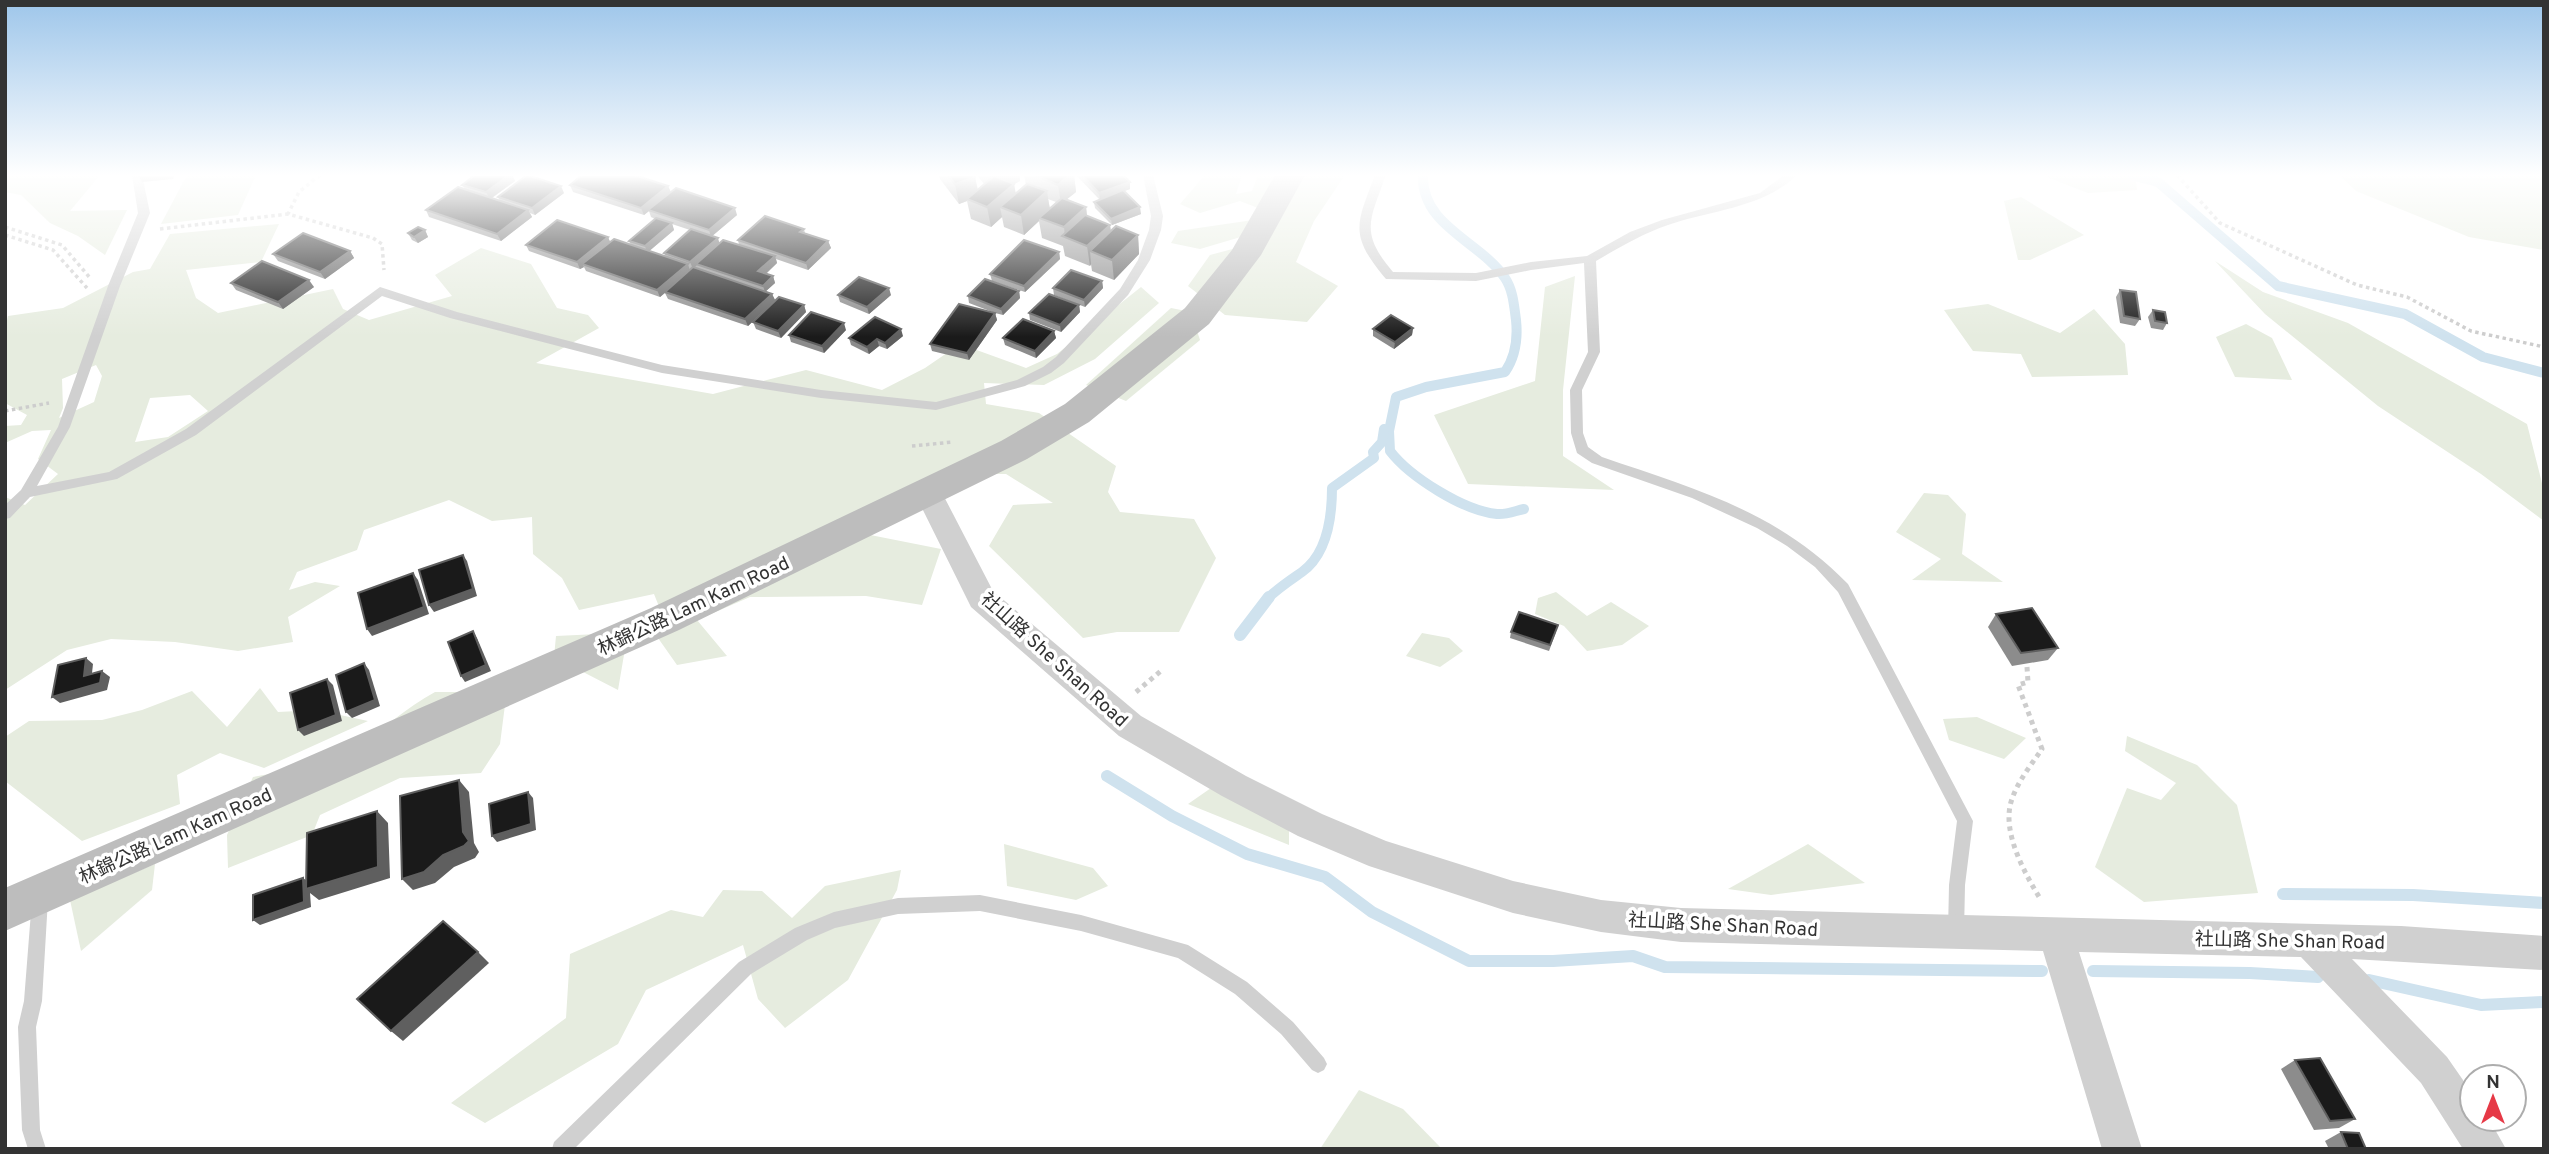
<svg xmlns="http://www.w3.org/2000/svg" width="2549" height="1154" viewBox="0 0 2549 1154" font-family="Overpass,'Noto Sans TC',sans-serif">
	<rect width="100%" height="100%" fill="#fff"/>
	<g fill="#e6ecdf" fill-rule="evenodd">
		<polygon points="5,175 100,175 70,211 127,210 105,255 78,236 50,223 21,195 5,192"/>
		<polygon points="187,175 256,175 238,215 161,224"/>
		<polygon points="1205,175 1242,175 1236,194 1252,191 1258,175 1345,175 1314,221 1296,262 1338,286 1307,322 1225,315 1188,286 1210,255 1240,247 1244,236 1200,249 1171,243 1178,231 1253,220 1258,208 1240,201 1200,213 1180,204"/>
		<polygon points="2135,175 2137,190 2088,193 2044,176"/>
		<polygon points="2339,175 2544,175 2544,250 2469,237 2356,191"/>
		<polygon points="2021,197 2084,235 2030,260 2018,260 2004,201"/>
		<path d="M279 224 261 262 186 270 196 298 218 313 333 289 343 309 369 320 452 296 435 275 481 248 531 264 557 308 588 315 599 328 536 363 713 394 806 370 882 390 925 368 960 344 1026 368 1057 354 1141 287 1159 303 1095 359 1044 385 984 383 986 404 1039 413 1116 466 1108 492 1120 512 1194 519 1216 558 1179 632H1117L1083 638 989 546 1013 505 1053 503 1006 474H960L840 529 941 549 922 605 866 596 750 597 697 620 727 656 677 665 658 638 625 649 618 690 554 657 556 636 619 633 662 614 654 594 579 610 562 578 533 554 532 517 492 521 449 500 364 530 357 550 297 572 289 590 315 582 340 586 288 617 293 642 238 651 175 642 111 639 67 650 5 690V497L25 505 58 474 38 459 51 430 32 431 5 443V426L21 425 27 415 5 403V329L8 316 63 308 133 272 150 269 170 234ZM96 365 102 376 94 402 59 418 63 408 62 379ZM190 395 208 411 168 437 135 442 150 398Z"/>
		<polygon points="2215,261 2263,292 2348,323 2527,424 2544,491 2544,521 2481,474 2378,406 2265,314"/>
		<polygon points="1575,276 1563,390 1563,456 1614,490 1468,484 1434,415 1535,381 1545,287"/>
		<polygon points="1988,304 2060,333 2094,309 2125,344 2128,375 2032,377 2021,354 1973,351 1944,310"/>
		<polygon points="1171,308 1191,312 1200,340 1126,401 1086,385"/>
		<polygon points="2246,324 2272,338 2292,380 2235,377 2216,337"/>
		<polygon points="1924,493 1948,495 1966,514 1962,554 2003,582 1912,580 1941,559 1896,532"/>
		<polygon points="1556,592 1587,616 1611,602 1649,626 1622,645 1587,651 1564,626 1535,614 1538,598"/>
		<polygon points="1422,633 1449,638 1463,651 1440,667 1406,656"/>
		<polygon points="260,688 278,712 317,710 368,721 264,768 220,753 177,775 180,804 82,841 5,781 5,737 29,721 102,720 142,710 192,691 227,727"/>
		<path d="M435 692H480L506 697 500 744 481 773 400 778 320 815 312 835 228 868 227 835 253 777C287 771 323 765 353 748 381 731 406 708 435 692Z"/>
		<polygon points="1977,717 2026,738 2004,759 1949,740 1943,719"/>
		<polygon points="2127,736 2197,765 2237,805 2258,893 2144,902 2095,867 2127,788 2161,800 2176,783 2125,751"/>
		<polygon points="1211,788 1289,827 1289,845 1188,804"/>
		<polygon points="1004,844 1093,868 1108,886 1076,900 1007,886"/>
		<polygon points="1808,844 1865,883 1771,895 1728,889"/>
		<polygon points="155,864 152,890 81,951 70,900"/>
		<polygon points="901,870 897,890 848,980 785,1028 758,999 743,945 646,990 618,1044 485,1123 451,1103 566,1018 570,954 671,910 703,917 723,890 762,891 792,918 825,886"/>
		<polygon points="1359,1090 1403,1109 1442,1149 1320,1149"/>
	</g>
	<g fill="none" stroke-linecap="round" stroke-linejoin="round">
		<g stroke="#cfe2ee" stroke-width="10">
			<path d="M1423 175C1421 226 1480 241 1505 278 1513 290 1514 305 1516 320 1518 339 1516 356 1505 372L1426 387 1396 397 1389 431 1390 451C1410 477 1464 511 1497 514 1506 515 1515 511 1524 509"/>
			<polyline points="2131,175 2158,182 2278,286 2405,314 2483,357 2544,373"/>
			<path d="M1267 599C1278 588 1289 581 1302 572 1327 554 1332 517 1332 488L1374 458 1373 452 1382 442 1384 429"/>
		</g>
		<g stroke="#cfe2ee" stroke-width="12">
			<polyline points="1240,635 1269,597"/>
			<polyline points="1107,776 1172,816 1247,854 1325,877 1372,912 1469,961 1553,961 1633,956 1665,967 2042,971"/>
			<polyline points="2283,894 2413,895 2544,903"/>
			<polyline points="2093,971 2250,973 2318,977"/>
			<polyline points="2369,980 2481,1005 2544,1002"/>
		</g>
		<g stroke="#cdcdcd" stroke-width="3.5" stroke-dasharray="3.5 3.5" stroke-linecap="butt">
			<polyline points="320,175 299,192 288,214 373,238 382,244 384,270"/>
			<polyline points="2177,175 2220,223 2357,285 2407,297 2471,331 2544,347"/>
			<polyline points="5,227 62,245 91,279"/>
			<polyline points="160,229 288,214"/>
			<polyline points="5,235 53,250 87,288"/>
			<polyline points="5,411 49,403"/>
			<polyline points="912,446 953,442"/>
		</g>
		<g stroke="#cdcdcd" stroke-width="5" stroke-dasharray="4.5 4.5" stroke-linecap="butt">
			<path d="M2027 667 2028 682 2018 685 2042 749C2031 765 2017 782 2011 802 2002 833 2025 874 2041 900"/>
			<polyline points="1136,692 1162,670"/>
		</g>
		<g fill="#d0d0d0" fill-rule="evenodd">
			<polygon points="132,175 142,175 150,213 120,286 70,427 37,486 109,472 186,429 380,287 457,312 662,365 821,390 936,402 1017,380 1043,367 1056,357 1120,289 1138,260 1149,230 1151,216 1143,175 1153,175 1163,216 1161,230 1150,260 1128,295 1064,363 1051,373 1025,386 936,410 821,398 662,373 450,318 382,296 196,435 117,479 30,497 10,518 5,519 5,505 21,490 58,427 108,286 138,213"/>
			<path d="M1375 175H1386C1370 220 1359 232 1393 272L1476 273 1531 262 1587 256 1630 232 1662 220 1760 193 1784 175H1797C1763 208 1712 210 1668 225 1642 234 1620 247 1596 261L1600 352 1582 390 1583 433 1588 447 1602 457C1695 489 1777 511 1848 584L1973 821 1965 885 1964 932 1962 938 1956 940 1950 938 1948 932 1949 885 1957 821 1838 592 1815 567 1787 546 1757 528 1692 498 1592 463 1577 453 1571 433 1570 390 1588 352 1584 263 1531 270 1476 281 1386 279C1349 235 1356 225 1375 175Z"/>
			<polygon points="40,891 46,894 48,899 42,1001 36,1027 40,1130 46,1149 28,1149 22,1130 18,1027 24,1001 32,899 34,894"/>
			<polygon points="980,895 1081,915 1188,945 1247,982 1293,1022 1324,1058 1327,1064 1324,1070 1318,1073 1312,1070 1281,1034 1235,994 1178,958 1081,931 980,911 898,914 835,928 807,940 751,974 574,1149 552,1149 554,1142 739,962 795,928 834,912 898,898"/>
		</g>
		<polygon fill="#d0d0d0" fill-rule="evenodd" points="929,484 939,487 993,591 1141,716 1246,776 1322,814 1386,841 1513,881 1601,900 1681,908 2401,926 2544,936 2544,970 2352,959 2447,1057 2472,1093 2472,1119 2489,1119 2506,1149 2463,1149 2421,1083 2301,957 2079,952 2142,1149 2102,1149 2043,951 1681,942 1601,932 1513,913 1369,866 1298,836 1222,796 1119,736 971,607 915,494 919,487"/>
		<polygon fill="#bdbdbd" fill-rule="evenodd" points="1275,175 1305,175 1261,255 1209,324 1089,422 1027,459 679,630 5,931 5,888 651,608 1001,441 1065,404 1185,308 1232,250"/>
	</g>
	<g fill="#8c8c8c" fill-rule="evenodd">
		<polygon points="138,175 175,175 173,179 142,182"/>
		<polygon points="475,175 512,175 515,181 492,198 500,201 498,197 564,193 535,215 530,213 532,217 501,241 429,217 426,210 465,189 462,185"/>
		<path d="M582 175H645L642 178 668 186 671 192 737 215 712 236 720 243 739 245 738 240 804 229 805 233 828 241 831 248 808 270 776 259 777 263 766 274 773 276 775 283 766 291 772 294 775 300 748 326 668 299 665 293 660 297 586 271 584 267 580 269 529 251 526 245 608 237 610 242 631 245 629 241 655 219 651 217 649 211 644 215 573 192 570 185ZM672 224 690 230 664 253 666 257 649 251 674 230Z"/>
		<path d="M939 175H974L975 177 978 190 984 184 977 175H1020V181L1014 184 1016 194 1026 185 1024 175H1074L1076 192 1067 199 1086 207 1087 216 1110 225 1111 231 1138 235 1139 254 1114 280 1092 271 1091 264 1090 266 1065 256 1063 246 1042 238 1039 221 1024 235 1004 227 1002 217 991 227 971 219 967 201 959 204 940 179ZM1048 199 1056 202 1050 208Z"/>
		<polygon points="1076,175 1123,175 1130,189 1124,191 1141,214 1112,225 1095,208 1094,202 1099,199"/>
		<polygon points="425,230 428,237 418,243 412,240 408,233"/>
		<polygon points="350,251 354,258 325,279 278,261 273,254"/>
		<polygon points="1059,252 1060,259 1025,292 992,281 990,274"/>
		<polygon points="1102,281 1103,288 1085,307 1054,295 1053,288"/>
		<polygon points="231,283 314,287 283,309 236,290"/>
		<polygon points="2120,290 2140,319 2135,326 2120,323 2116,297"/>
		<polygon points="1019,291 1020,298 1003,315 995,313 997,320 969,360 932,351 930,344 995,313 969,303 968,296"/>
		<polygon points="838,295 891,295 869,314 840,302"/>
		<polygon points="804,305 806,312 781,338 756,329 753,322"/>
		<polygon points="1079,305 1080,312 1061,332 1030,320 1029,313"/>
		<polygon points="2153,310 2167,323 2163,330 2151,328 2148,317"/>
		<polygon points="1413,328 1412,335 1394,349 1373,336 1373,329"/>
		<polygon points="846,330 824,353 791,342 789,335"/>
		<polygon points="1054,331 1056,338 1036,358 1005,345 1003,338"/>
		<polygon points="903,336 887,349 879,346 869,354 851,345 849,338"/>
		<polygon points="1996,614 2058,648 2048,660 2012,666 1988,627"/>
		<polygon points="1511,632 1556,632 1549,651 1510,638"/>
		<polygon points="2295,1060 2355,1119 2339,1128 2314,1130 2281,1069"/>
		<polygon points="2341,1132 2366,1149 2329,1149 2325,1141"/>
	</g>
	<g fill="#5f5f5f">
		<polygon points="509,175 512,175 515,181 490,199 486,192"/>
		<polygon points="988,175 1020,175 1020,181 1014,184 1017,203 1000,207 1002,217 991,227 987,207 991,192"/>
		<polygon points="1069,175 1074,175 1076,192 1061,204 1058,185"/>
		<polygon points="975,177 979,197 967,199 967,201 959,204 955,184"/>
		<polygon points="1130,182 1130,189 1100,200 1099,193"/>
		<polygon points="561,186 564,193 535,215 532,208"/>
		<polygon points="668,186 671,193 644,215 641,208"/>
		<polygon points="1047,191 1050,211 1039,218 1039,221 1024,235 1021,215"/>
		<polygon points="1086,207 1088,226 1065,237 1064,227"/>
		<polygon points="1140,207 1141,214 1112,225 1111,219"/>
		<polygon points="735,208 737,215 711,237 709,230"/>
		<polygon points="528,210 532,217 501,241 497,234"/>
		<polygon points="672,223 674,230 647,253 645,246"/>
		<polygon points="1110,225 1112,244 1090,251 1091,264 1090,266 1087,246"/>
		<polygon points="425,230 428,237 418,243 414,237"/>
		<polygon points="1138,235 1139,254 1114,280 1112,260"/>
		<polygon points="608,237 611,244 582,264 584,267 580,269 577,262"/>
		<polygon points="718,238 720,245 696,264 697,265 693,269 690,262"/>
		<polygon points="828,241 831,248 808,270 806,263"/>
		<polygon points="350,251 354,258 325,279 320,272"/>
		<polygon points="1059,252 1060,259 1025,292 1024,286"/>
		<polygon points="775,256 777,263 761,278 758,271"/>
		<polygon points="688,264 690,271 660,297 657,290"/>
		<polygon points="773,276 775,283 765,292 763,286"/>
		<polygon points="309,280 314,287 283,309 278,302"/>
		<polygon points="1102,281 1103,288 1085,307 1084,300"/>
		<polygon points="889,288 891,295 869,314 867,307"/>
		<polygon points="1019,291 1020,298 1003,315 1001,309"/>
		<polygon points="772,294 775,300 748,326 745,319"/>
		<polygon points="804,305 806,312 781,338 778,331"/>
		<polygon points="1079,305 1080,312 1061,332 1060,325"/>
		<polygon points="995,313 997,320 969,360 967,353"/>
		<polygon points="844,323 846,330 824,353 822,346"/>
		<polygon points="1413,328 1412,335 1394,349 1395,342"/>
		<polygon points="901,329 903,336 887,349 885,343"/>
		<polygon points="1054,331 1056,338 1036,358 1035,351"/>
		<polygon points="877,339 879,346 869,354 867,347"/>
		<polygon points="463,555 467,561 477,596 434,612 429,605"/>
		<polygon points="413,573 418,580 429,614 372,636 367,629"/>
		<polygon points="473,631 477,638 491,671 465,682 461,676"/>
		<polygon points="86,658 93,664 91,682 84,676"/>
		<polygon points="364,663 369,670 380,706 352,718 346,712"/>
		<polygon points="102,671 110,677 107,690 60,703 52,697"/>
		<polygon points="327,679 333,685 342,721 304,736 298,730"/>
		<polygon points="459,780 469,792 474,843 479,852 475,858 454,867 435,883 413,890 402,879 463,832"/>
		<polygon points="528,792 533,798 536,830 497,842 492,836"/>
		<polygon points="377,811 388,823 390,878 319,900 310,893 311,907 260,925 253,920 303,878 310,883"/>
		<polygon points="478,952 489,963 403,1041 391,1031"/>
	</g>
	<g fill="#1a1a1a" stroke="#5f5f5f" stroke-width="2">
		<polygon points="475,175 509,175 486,192 462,185"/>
		<polygon points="527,175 561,186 532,208 498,197"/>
		<polygon points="582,175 634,175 668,186 641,208 570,185"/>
		<polygon points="948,175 974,175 975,177 955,184"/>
		<polygon points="1035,175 1069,175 1058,185"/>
		<polygon points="1082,175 1123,175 1130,182 1099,193"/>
		<polygon points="994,176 1014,184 987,207 967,199"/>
		<polygon points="1027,184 1047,191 1021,215 1000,207"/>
		<polygon points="458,187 528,210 497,234 426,210"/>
		<polygon points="676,188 735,208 709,230 648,210"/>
		<polygon points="1123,190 1140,207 1111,219 1094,202"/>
		<polygon points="1062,198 1086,207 1064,227 1039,218"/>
		<polygon points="1085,215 1110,225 1087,246 1062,236"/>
		<polygon points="765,216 804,229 800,232 828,241 806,263 738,240"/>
		<polygon points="656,218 672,223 645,246 629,241"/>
		<polygon points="557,220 608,237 577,262 526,245"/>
		<polygon points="1116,226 1138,235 1112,260 1090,251"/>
		<polygon points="418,227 425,230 414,237 408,233"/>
		<polygon points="691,229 718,238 690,262 664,253"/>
		<polygon points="303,233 350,251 320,272 273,254"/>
		<polygon points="614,239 688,264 657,290 582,264"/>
		<polygon points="723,240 775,256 758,271 773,276 763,286 696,264"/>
		<polygon points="1024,240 1059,252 1024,286 990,274"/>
		<polygon points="262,261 309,280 278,302 231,283"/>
		<polygon points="693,267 772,294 745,319 665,292"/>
		<polygon points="1071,270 1102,281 1084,300 1053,288"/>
		<polygon points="859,277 889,288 867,307 838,295"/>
		<polygon points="985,279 1019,291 1001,309 968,296"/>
		<polygon points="2120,290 2136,292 2140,319 2124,316"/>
		<polygon points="1049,294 1079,305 1060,325 1029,313"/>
		<polygon points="779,297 804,305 778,331 753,322"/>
		<polygon points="959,304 995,313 967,353 930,344"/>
		<polygon points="2153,310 2165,312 2167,323 2155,321"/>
		<polygon points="811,312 844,323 822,346 789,335"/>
		<polygon points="1391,315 1413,328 1395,342 1373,329"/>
		<polygon points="875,317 901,329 885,343 877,339 867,347 849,338"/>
		<polygon points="1023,319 1054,331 1035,351 1003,338"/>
		<polygon points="463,555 473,589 429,605 419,570"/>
		<polygon points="413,573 424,607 367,629 358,593"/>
		<polygon points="2032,608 2058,648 2021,653 1996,614"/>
		<polygon points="1519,612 1558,625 1550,645 1511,632"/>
		<polygon points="473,631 486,665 461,676 448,642"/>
		<polygon points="86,658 84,676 102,671 100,683 52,697 58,665"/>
		<polygon points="364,663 375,700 346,712 336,675"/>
		<polygon points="327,679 336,715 298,730 290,693"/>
		<polygon points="459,780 463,832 469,841 464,846 443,855 424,872 402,879 400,796"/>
		<polygon points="528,792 531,824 492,836 489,804"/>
		<polygon points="377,811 378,867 306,889 307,833"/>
		<polygon points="303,878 304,902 253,920 253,895"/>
		<polygon points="443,921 478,952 391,1031 357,999"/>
		<polygon points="2320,1058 2355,1119 2330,1121 2295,1060"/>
		<polygon points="2341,1132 2359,1133 2366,1149 2348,1149"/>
	</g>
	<linearGradient id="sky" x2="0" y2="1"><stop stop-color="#9ec6ea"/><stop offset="0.52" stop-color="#fff"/><stop offset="1" stop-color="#fff" stop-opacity="0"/></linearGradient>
	<rect width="2549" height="337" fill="url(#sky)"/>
	<g text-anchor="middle" stroke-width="7" stroke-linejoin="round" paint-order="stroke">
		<g font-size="19" fill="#333" stroke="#fff">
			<text transform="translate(693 605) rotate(-25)" y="7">林錦公路 Lam Kam Road</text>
			<text transform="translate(1055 659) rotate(42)" y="7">社山路 She Shan Road</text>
			<text transform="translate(175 835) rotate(-24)" y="7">林錦公路 Lam Kam Road</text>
			<text transform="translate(1723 924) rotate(3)" y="7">社山路 She Shan Road</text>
			<text transform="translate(2290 940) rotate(1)" y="7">社山路 She Shan Road</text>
		</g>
	</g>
	<rect width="2549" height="1154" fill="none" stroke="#333333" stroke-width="14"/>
	<g transform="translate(2493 1098)"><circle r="33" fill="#ffffff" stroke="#adadad" stroke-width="2"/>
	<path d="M0-5L12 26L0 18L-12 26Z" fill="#e63946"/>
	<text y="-10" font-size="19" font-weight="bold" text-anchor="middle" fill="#333333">N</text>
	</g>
</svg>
